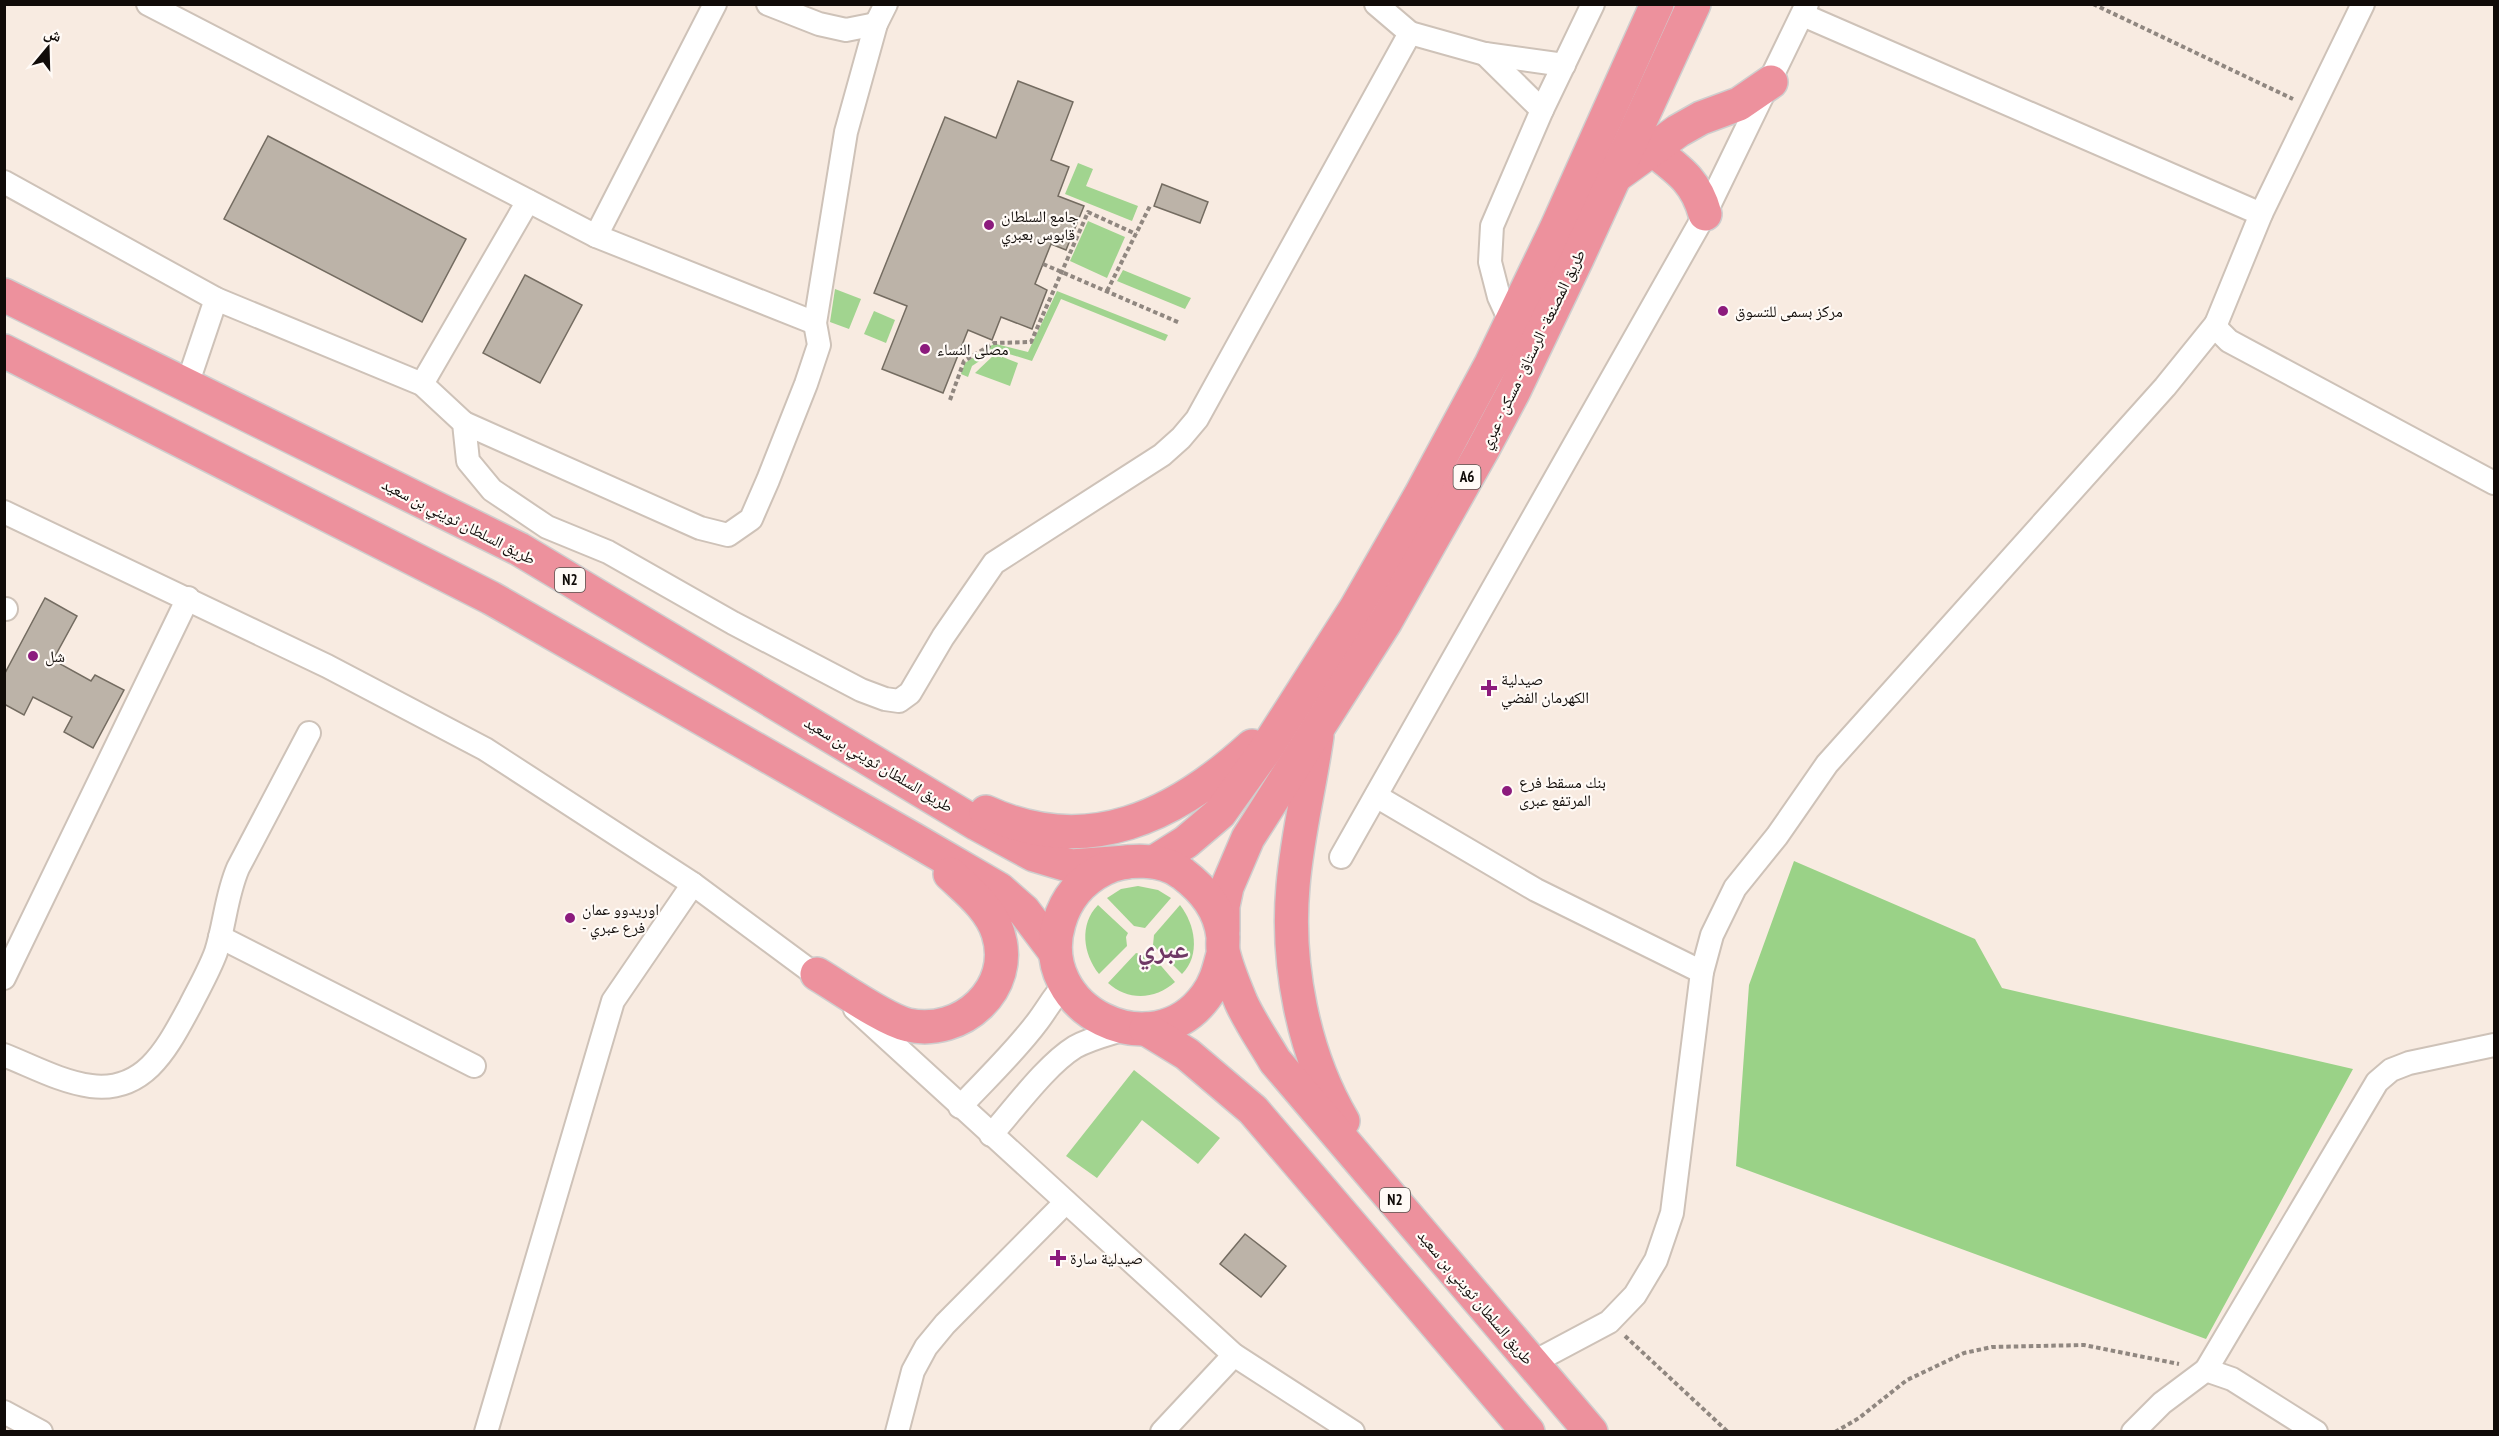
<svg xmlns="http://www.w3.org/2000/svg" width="2499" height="1436" viewBox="0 0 2499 1436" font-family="'PT Sans Narrow','Noto Naskh Arabic',sans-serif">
	<rect width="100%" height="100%" fill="#f8ebe1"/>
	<g fill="#a1d48f">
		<polygon points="1078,163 1093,169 1086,186 1138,206 1132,221 1065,194"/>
		<polygon points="1088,221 1125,237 1107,278 1070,261"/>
		<polygon points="1123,270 1191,298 1185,309 1117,281"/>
		<polygon points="835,289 861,299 849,329 830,322"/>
		<polygon points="1057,291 1168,335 1165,341 1061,299 1032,361 996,350 972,366 968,377 961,374 965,363 992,345 996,344 1028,352"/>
		<polygon points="874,311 895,320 886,343 864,334"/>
		<polygon points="995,354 1018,363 1010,386 975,373"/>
		<polygon points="1138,886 1158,890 1171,898 1145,928 1134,926 1107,898 1121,889"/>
		<path d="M1098 905 1128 933 1126 937 1127 946 1099 974C1083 954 1079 924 1098 905Z"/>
		<path d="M1180 905C1195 924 1201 955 1182 974L1153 945 1154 935Z"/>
		<path d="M1136 953 1143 955 1150 953 1175 982C1155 1000 1128 1001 1108 983Z"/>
		<polygon points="1134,1070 1220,1138 1198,1164 1142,1120 1097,1178 1066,1156"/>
	</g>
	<polygon fill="#9ad287" points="1794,861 1975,939 2002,988 2353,1069 2206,1339 1736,1166 1749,985"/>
	<g fill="#bcb3a8" stroke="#746c61" stroke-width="1.5">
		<polygon points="1018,81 1073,102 1051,160 1069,167 1058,196 1084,206 1066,250 1051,244 1035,284 1047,290 1032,329 1001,317 992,340 968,330 943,393 882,369 907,306 874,293 945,117 996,138"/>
		<polygon points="268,136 466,239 422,322 224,219"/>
		<polygon points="1162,184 1208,202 1200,223 1154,206"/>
		<polygon points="525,275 582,305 540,383 483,353"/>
		<polygon points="45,598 77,616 53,660 91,681 95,675 124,690 93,748 64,732 72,717 33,697 24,715 4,704 4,675"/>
		<polygon points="1245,1234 1286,1266 1261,1297 1220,1264"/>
	</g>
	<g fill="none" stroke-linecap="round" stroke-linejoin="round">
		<g stroke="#cec2b8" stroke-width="26">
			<g id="minor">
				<polyline points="148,4 596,236 815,323"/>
				<polyline points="768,4 819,24 846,30 876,24"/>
				<polyline points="1376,4 1410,33 1485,54 1564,65"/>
				<polyline points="2363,4 2261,214 2216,324 2219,331 2229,341 2494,483"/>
				<polyline points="1803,15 2261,214"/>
				<polyline points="1485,54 1542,110"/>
				<polyline points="4,182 216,299 422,384 464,423 468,461 492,490 547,527 608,552 733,623 861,690 885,699 899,701 910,693 943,637 994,563 1162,455 1181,438 1197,419 1410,33"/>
				<polyline points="596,236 715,4"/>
				<polyline points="1511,323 1499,297 1490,262 1492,226 1542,110 1593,4"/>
				<polyline points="422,384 528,201"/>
				<polyline points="187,385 216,299"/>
				<polyline points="464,423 700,528 728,535 751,519 768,480 806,384 819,345 815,323 846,132 876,24 886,4"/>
				<polyline points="4,512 327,666 485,749 693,884 828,984"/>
				<polyline points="4,609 6,609"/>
				<polyline points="1376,796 1536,890 1702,972"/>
				<polyline points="1341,857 1705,214 1807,4"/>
				<polyline points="220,937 474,1066"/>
				<polyline points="4,978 188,598"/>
				<polyline points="855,1009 1234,1355 1353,1432"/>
				<path d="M4 1055C32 1066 61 1082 91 1086 146 1093 168 1046 190 1006 199 988 209 971 216 952 225 924 226 896 238 868L309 733"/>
				<path d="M960 1107C986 1079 1015 1052 1038 1021 1047 1009 1054 996 1065 984"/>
				<path d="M991 1135C1015 1108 1046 1065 1075 1047 1091 1038 1110 1034 1128 1028"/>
				<polyline points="1532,1363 1609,1322 1635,1295 1656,1260 1672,1213 1702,972 1712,935 1735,888 1777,836 1827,764 2165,387 2216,324"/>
				<polyline points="2206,1370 2232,1379 2316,1432"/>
				<polyline points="4,1412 41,1432"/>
				<polyline points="486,1432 613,1001 693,884"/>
				<polyline points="897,1432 913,1371 926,1347 945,1324 1066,1202"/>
				<polyline points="1162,1432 1234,1355"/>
				<polyline points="2133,1432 2162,1403 2206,1370 2377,1082 2391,1070 2409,1063 2494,1045"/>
			</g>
		</g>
		<g stroke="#cfcece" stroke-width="36">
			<g id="highway">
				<path d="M1653 150C1679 170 1696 181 1705 214"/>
				<polyline points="1617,175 1678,131 1701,118 1739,104 1771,82"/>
				<polyline points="4,295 519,549 977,824 1034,855 1071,866 1127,862"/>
				<polyline points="4,351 491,598 913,839 999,889 1024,911 1055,952"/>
				<path d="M1317 736C1310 786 1297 836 1293 886 1286 964 1303 1053 1343 1121"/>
				<path d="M986 812C1088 859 1175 816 1252 746"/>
				<polyline points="1154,862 1186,842 1220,813 1264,752 1356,608 1420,496 1491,364 1556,229 1657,4"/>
				<polyline points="1223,931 1223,906 1227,887 1248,838 1386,621 1482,451 1514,391 1577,259 1694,4"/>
				<path d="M1223 954C1219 969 1216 983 1206 996 1153 1069 1033 1010 1059 923 1066 898 1082 880 1104 869 1126 858 1163 858 1183 874 1204 890 1220 909 1223 937 1223 943 1222 949 1224 955 1228 971 1235 987 1241 1002 1250 1022 1264 1042 1275 1061L1591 1432"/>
				<path d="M817 974C839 987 885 1020 908 1025 961 1037 1016 989 998 933 990 908 968 891 950 874"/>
				<polyline points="1146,1029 1187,1054 1253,1110 1528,1432"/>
			</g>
		</g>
		<g stroke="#908780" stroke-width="4" stroke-dasharray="4.5 3" stroke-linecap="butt">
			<polyline points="2093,4 2293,99"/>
			<polyline points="1043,264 1180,323"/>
			<polyline points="1107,291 1151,204"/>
			<polyline points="950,400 964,361 994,343 1031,342 1088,212 1136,234"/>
			<polyline points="1625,1336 1728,1432"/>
			<polyline points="1835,1432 1859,1418 1907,1380 1964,1353 1992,1347 2084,1345 2179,1364"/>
		</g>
		<use href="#minor" stroke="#fff" stroke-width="22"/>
		<use href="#highway" stroke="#ed919d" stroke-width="33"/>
	</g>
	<g fill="#8c1b7d" stroke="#fffaf6" stroke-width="2">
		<circle cx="989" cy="225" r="6"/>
		<circle cx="1723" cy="311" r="6"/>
		<circle cx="925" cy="349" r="6"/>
		<circle cx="33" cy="656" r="6"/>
		<path d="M1486 679h6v6h6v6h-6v6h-6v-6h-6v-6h6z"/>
		<circle cx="1507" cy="791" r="6"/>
		<circle cx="570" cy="918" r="6"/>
		<path d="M1055 1249h6v6h6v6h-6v6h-6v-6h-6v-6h6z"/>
	</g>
	<g text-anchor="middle" stroke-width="4.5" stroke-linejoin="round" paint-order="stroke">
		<g fill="#fffaf6" stroke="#58534f" stroke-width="1.5">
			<rect x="1453.5" y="465" width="27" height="24" rx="4.5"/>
			<rect x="555" y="568" width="30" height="24" rx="4.5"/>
			<rect x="1380" y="1188" width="30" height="24" rx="4.5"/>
		</g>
		<g font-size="15" font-weight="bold" fill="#100b08">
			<text x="1467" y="482">A6</text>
			<text x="570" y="585">N2</text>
			<text x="1395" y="1205">N2</text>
		</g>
		<g font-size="16" fill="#100b08" stroke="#fffaf6" text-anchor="start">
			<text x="1001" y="222">جامع السلطان<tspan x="1001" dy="18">قابوس بعبري</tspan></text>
			<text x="1735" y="317">مركز بسمى للتسوق</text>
			<text x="937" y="355">مصلى النساء</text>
			<text x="45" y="662">شل</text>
			<text x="1501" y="685">صيدلية<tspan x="1501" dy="18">الكهرمان الفضي</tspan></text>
			<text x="1519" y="788">بنك مسقط فرع<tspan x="1519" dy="18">المرتفع عبرى</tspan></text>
			<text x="582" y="915">اوريدوو عمان<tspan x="582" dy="18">- فرع عبري</tspan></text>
			<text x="1070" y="1264">صيدلية سارة</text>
		</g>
		<g font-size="16" fill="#100b08" stroke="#fffaf6">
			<text transform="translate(1532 349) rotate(-64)" y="6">طريق المصنعة - الرستاق - مسكن - عبري</text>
			<text transform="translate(459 521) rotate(27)" y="6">طريق السلطان ثويني بن سعيد</text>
			<text transform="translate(879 764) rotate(31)" y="6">طريق السلطان ثويني بن سعيد</text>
			<text transform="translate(1476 1297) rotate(50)" y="6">طريق السلطان ثويني بن سعيد</text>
		</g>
		<g font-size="28" font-weight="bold" fill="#6f3865" stroke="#fffaf6">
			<text x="1163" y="958">عبري</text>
		</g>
	</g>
	<rect width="2499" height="1436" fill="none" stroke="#100b08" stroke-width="12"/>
	<g transform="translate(48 48) rotate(19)" stroke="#fffaf6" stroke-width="4.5" paint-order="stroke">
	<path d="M0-4.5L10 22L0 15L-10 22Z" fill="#100b08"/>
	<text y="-9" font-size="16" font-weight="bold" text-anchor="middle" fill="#100b08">ش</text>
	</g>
</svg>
